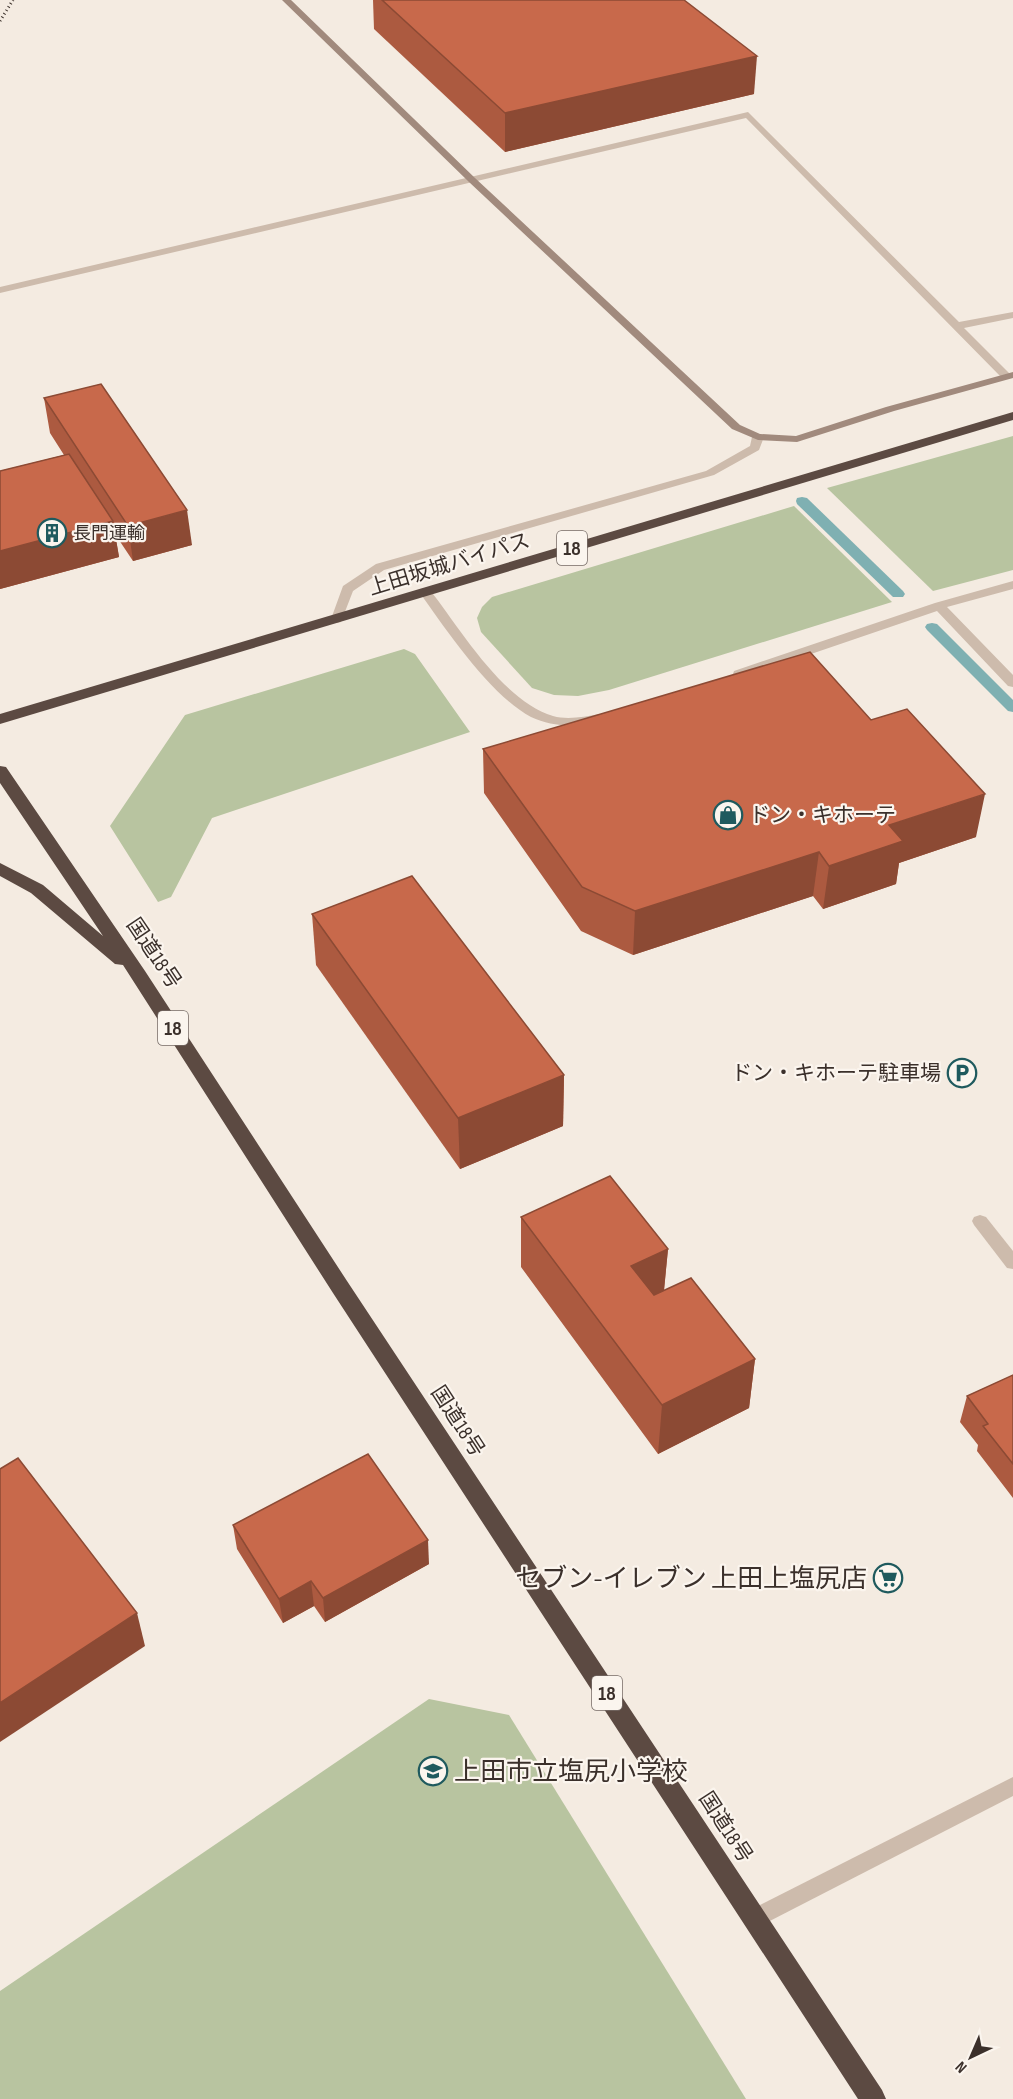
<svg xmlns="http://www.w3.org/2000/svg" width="1013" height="2099" viewBox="0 0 1013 2099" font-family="'Sofia Sans Condensed','Noto Sans JP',sans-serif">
	<rect width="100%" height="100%" fill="#f4ebe1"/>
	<g fill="#b8c4a0">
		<polygon points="1013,436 1013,570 933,591 827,488"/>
		<polygon points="794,506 892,602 609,690 578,696 554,695 532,688 481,632 477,618 482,607 492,597"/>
		<polygon points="404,649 415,654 470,732 212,818 171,897 158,902 110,826 185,715"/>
		<polygon points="429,1699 509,1715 746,2099 0,2099 0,1991"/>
	</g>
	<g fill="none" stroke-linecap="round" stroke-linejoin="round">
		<g fill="#7fb0b2" fill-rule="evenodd">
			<polygon points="802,497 807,498 903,591 905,594 903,597 893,597 797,504 796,501 797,498"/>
			<polygon points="932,623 937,624 1013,700 1013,712 1008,711 927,630 925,627 927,624"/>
		</g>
		<polygon fill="#cdbbac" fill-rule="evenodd" points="980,1215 986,1217 1013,1251 1013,1269 1007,1268 974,1225 972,1221 974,1217"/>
		<g fill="#cdbbac" fill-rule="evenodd">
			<polygon points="748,112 959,322 1013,312 1013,318 964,328 1010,374 1010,378 1002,378 746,118 0,293 0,287"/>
			<polygon points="758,434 764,437 759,450 714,475 384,570 353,591 341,622 337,623 331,619 343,586 376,564 706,471 750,446 752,437"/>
			<polygon points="1013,581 1013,589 947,607 1013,675 1013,687 1008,686 937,611 744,677 739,678 733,674 734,671 935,603"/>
			<path d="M426 589 430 590C461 630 503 701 553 716 567 720 584 717 599 714L606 718 604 721C580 727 554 728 531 717 491 696 446 630 420 593Z"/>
			<polygon points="1013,1777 1013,1796 762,1925 755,1928 748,1925 745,1918 748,1911"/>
		</g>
		<polygon fill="#a18a7d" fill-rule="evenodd" points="282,0 291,0 475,178 740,425 760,434 796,436 886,407 1013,372 1013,378 894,411 797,442 758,440 732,429 469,182"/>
		<g fill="#5c4a42" fill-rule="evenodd">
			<polygon points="1013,412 1013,420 0,724 0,714"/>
			<polygon points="0,766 6,767 145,971 347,1281 882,2090 886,2099 858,2099 333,1293 123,965 115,964 31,893 0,876 0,863 43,885 103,936 0,783"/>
		</g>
		<polyline stroke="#3b302b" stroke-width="3" stroke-dasharray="1 3" stroke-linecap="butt" points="0,21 13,0"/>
	</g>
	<g fill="#ac5a40">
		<polygon points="373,0 684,0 754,94 505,152 374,29"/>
		<polygon points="44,398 192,545 133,561 115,534 119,557 0,589 0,471 64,455 50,433"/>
		<polygon points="483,749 976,837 899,863 896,884 823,909 813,896 633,955 581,931 484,793"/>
		<polygon points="312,914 564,1075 563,1126 460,1169 316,965"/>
		<polygon points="521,1217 668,1249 664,1291 755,1359 749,1408 658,1454 521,1267"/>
		<polygon points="1013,1375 1013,1498 977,1451 978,1445 960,1422 967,1396"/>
		<polygon points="233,1525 429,1564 325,1622 314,1606 283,1623 237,1549"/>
	</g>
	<g fill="#8c4a34">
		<polygon points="757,56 754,94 505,152 505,113"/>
		<polygon points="187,510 192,545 133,561 128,526"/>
		<polygon points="113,521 119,557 0,589 0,551"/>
		<polygon points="985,794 976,837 899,863 896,884 823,909 829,866 889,825"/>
		<polygon points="819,852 813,896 633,955 635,911"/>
		<polygon points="564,1075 563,1126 460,1169 458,1118"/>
		<polygon points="668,1249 663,1299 628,1316 631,1266"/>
		<polygon points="755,1359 749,1408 658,1454 662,1405"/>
		<polygon points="428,1540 429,1564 325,1622 323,1598"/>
		<polygon points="311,1581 314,1606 283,1623 279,1599"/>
		<polygon points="137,1613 145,1646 0,1742 0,1703"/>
	</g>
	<g fill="#c8694b" stroke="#8c4a34" stroke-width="1.5">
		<polygon points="382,0 684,0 757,56 505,113"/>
		<polygon points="101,384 187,510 128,526 44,398"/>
		<polygon points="69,454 113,521 0,551 0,471"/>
		<polygon points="810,652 871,720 907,709 985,794 889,825 903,841 829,866 819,852 635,911 582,887 483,749"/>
		<polygon points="412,876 564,1075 458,1118 312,914"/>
		<polygon points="610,1176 668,1249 631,1266 654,1295 691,1278 755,1359 662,1405 521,1217"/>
		<polygon points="1013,1375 1013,1464 983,1426 988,1424 967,1396"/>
		<polygon points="368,1454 428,1540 323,1598 311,1581 279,1599 233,1525"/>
		<polygon points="18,1458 137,1613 0,1703 0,1469"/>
	</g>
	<defs>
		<g id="building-ring" transform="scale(1.5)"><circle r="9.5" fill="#fbf5ee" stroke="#1f5a5e" stroke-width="1.5"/><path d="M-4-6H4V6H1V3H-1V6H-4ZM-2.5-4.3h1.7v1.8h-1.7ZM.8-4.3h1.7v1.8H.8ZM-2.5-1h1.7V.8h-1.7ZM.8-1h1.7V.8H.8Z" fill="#1f5a5e"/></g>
		<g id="shop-ring" transform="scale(1.5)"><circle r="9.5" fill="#fbf5ee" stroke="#1f5a5e" stroke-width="1.5"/><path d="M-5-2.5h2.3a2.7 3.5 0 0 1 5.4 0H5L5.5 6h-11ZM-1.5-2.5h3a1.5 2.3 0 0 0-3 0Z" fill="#1f5a5e"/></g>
		<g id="parking-ring" transform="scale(1.5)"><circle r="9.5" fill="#fbf5ee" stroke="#1f5a5e" stroke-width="1.5"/><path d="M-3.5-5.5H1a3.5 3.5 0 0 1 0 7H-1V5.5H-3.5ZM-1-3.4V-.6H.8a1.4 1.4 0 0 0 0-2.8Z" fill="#1f5a5e"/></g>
		<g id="supermarket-ring" transform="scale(1.5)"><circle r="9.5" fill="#fbf5ee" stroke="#1f5a5e" stroke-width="1.5"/><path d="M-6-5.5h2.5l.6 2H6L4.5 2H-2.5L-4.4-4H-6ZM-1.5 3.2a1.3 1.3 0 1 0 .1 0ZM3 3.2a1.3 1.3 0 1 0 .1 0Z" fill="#1f5a5e"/></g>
		<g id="school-ring" transform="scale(1.5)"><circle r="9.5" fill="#fbf5ee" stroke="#1f5a5e" stroke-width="1.5"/><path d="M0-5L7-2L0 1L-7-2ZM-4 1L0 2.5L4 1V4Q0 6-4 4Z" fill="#1f5a5e"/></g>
	</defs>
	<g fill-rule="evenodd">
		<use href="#building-ring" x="52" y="533"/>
		<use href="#shop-ring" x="728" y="815"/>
		<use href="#parking-ring" x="962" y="1073"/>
		<use href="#supermarket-ring" x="888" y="1578"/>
		<use href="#school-ring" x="433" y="1771"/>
	</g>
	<g text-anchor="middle" stroke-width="4.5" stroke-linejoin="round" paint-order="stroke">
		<g font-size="18" fill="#3b302b" stroke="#fbf5ee" text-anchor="start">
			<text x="73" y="539">長門運輸</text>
		</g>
		<g fill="#fbf5ee" stroke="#756b66" stroke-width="1.5">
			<rect x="557" y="531" width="30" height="34" rx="4.5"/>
			<rect x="158" y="1011" width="30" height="34" rx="4.5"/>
			<rect x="592" y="1676" width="30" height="34" rx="4.5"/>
		</g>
		<g font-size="20" font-weight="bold" fill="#3b302b">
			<text x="572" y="555">18</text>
			<text x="173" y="1035">18</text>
			<text x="607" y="1700">18</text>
		</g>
		<g font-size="21" fill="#3b302b" stroke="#fbf5ee">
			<text transform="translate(449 564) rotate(-17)" y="7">上田坂城バイパス</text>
			<text transform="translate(154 953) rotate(56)" y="7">国道18号</text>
			<text transform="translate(458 1421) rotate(57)" y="7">国道18号</text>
			<text transform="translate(726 1827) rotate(57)" y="7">国道18号</text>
		</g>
		<g font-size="21" fill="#3b302b" stroke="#fbf5ee" text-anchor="start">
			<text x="749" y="822">ドン・キホーテ</text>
			<text x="941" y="1080" text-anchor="end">ドン・キホーテ駐車場</text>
		</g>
		<g font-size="26" fill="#3b302b" stroke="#fbf5ee" text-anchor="end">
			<text x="867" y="1587">セブン-イレブン 上田上塩尻店</text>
			<text x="454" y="1780" text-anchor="start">上田市立塩尻小学校</text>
		</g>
	</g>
	<g transform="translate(971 2057) rotate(224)" stroke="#fbf5ee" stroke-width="4.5" paint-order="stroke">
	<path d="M0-4.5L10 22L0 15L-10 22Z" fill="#3b302b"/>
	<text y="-9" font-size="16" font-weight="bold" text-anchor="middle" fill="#3b302b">N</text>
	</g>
</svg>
